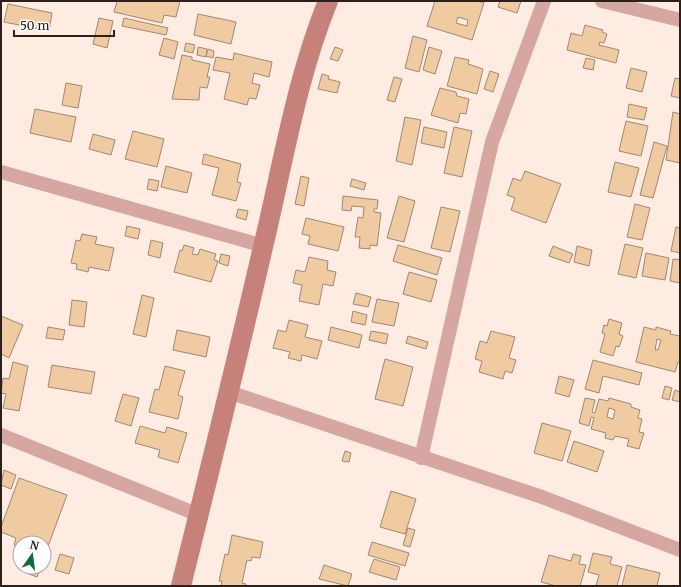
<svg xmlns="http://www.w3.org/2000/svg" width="681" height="587" viewBox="0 0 681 587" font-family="Merriweather,serif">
	<rect width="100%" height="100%" fill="#feebe2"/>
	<g fill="#f0cba2" stroke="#9e8974" fill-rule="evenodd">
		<polygon points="117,1 180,1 176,17 164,15 162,23 114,12"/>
		<path d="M435 1H478L484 3 472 40 427 26ZM458 17 468 20 467 26 456 23Z"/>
		<polygon points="500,1 521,1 517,13 498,7"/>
		<polygon points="8,4 52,13 49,31 4,22"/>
		<polygon points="198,14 236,22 231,44 194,35"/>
		<polygon points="99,18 113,21 107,48 93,44"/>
		<polygon points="124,18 168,28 166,35 122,26"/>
		<polygon points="585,25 603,30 602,32 607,34 604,43 600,42 599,45 619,50 616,63 567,50 571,33 582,36"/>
		<polygon points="413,36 427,40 419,72 405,68"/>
		<polygon points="164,38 178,42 174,59 159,55"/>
		<polygon points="186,43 195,45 193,53 184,51"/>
		<polygon points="198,47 207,49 206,57 197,55"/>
		<polygon points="335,47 343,50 338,61 330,59"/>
		<polygon points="429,47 442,51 435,74 423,70"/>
		<polygon points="208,49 214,51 213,58 206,56"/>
		<polygon points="234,53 272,62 269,77 254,73 252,83 260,85 256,99 249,98 247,105 224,99 230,73 213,70 216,57 233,60"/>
		<polygon points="182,55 192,57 192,60 210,64 207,77 210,77 207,88 200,87 199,100 172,99"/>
		<polygon points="455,57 469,60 468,64 483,69 477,94 447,86"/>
		<polygon points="586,58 595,60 593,70 583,68"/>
		<polygon points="631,68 647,72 642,92 626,88"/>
		<polygon points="490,71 499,74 493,92 484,89"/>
		<polygon points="322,74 329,76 328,79 340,82 337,93 318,89"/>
		<polygon points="394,77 402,79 395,102 387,100"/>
		<polygon points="675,78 680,79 680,98 671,96"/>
		<polygon points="66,83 82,86 78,108 62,105"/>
		<polygon points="440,88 456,92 457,96 469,99 466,114 460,113 458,123 431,115"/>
		<polygon points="629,104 647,108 644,120 627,117"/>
		<polygon points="35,109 76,117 71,142 30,133"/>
		<polygon points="673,112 680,114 680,163 666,160"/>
		<polygon points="405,117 421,120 412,165 396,161"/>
		<polygon points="626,121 648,126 641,156 619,151"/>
		<polygon points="424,127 447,132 444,148 421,143"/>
		<polygon points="454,127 472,131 462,177 444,173"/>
		<polygon points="133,131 164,139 157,167 125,159"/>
		<polygon points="93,134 115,140 111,155 89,149"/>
		<polygon points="654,142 667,146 653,198 640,195"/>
		<polygon points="204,154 241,164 237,182 241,183 236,201 212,195 219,168 202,164"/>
		<polygon points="615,162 639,168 631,197 608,192"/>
		<polygon points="166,166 192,173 187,193 161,187"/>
		<polygon points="525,171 561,184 546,223 511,210 515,198 507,195 513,178 521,181"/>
		<polygon points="301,176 309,178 304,206 295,204"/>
		<polygon points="149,179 159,181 157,191 147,189"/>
		<polygon points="352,179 366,183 364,190 350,186"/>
		<polygon points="343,196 378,200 377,209 374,209 374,212 381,213 377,246 370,245 370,249 359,248 360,237 355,237 358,217 363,218 364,207 352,206 351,211 342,210"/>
		<polygon points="399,196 415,201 404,242 387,238"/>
		<polygon points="635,204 650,208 642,240 627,237"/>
		<polygon points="441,207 460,211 450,252 431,248"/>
		<polygon points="238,209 248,211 246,220 236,217"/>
		<polygon points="306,218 344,227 338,251 308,244 310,236 302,234"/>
		<polygon points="127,226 140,229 138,239 125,236"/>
		<polygon points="676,227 680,228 680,253 671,251"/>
		<polygon points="82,234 97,237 95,244 114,248 109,271 89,267 88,272 76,269 77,264 71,263 76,240 80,241"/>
		<polygon points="151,240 163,243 160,258 148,255"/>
		<polygon points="625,244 643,248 636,278 618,274"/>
		<polygon points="184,245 194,248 192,254 198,255 200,249 216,254 214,260 218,261 211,282 174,272 180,250 182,251"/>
		<polygon points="398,245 442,258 437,275 393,261"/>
		<polygon points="553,246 573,254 569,263 549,256"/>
		<polygon points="577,246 592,250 589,266 574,262"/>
		<polygon points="646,253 669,258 665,280 642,276"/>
		<polygon points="221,254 230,256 228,266 219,263"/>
		<polygon points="309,257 328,261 327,270 336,272 333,286 323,284 319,305 299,301 302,285 293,283 296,270 305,272"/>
		<polygon points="673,259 680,260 680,283 670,281"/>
		<polygon points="409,272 437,280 431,302 403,294"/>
		<polygon points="356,293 371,297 368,307 353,304"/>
		<polygon points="142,295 154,298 146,337 133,334"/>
		<polygon points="377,299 399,303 394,326 372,322"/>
		<polygon points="72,300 87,302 84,327 69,325"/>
		<polygon points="353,311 367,315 365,325 351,322"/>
		<polygon points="1,316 23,325 9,358 1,354"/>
		<polygon points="609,319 622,323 619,334 623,336 619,347 616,346 613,356 600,352 605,334 602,333 604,325 607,326"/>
		<polygon points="289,320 308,325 305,337 322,341 317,359 302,355 301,361 288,358 290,352 273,348 278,330 286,332"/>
		<polygon points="48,327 65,330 63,340 46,338"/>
		<polygon points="331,327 362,335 359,348 328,340"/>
		<path d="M644 327 656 330V327L671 331 670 334 680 336V362H678L675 372 636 362ZM657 339 661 340 658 350H655Z"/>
		<polygon points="177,330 210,337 206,357 173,350"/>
		<polygon points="371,331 388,334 386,344 369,340"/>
		<polygon points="491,331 515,337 509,358 516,360 512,373 505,371 503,379 479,372 482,361 475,359 480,341 487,343"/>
		<polygon points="408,336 428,342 426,349 406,343"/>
		<polygon points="385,359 413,367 403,406 375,399"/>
		<polygon points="593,360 642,373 639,385 603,376 599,393 585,389"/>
		<polygon points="13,362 28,366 19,411 3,408 6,394 1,393 3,378 9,379"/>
		<polygon points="52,365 95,372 91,394 48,387"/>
		<polygon points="165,366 185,371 178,395 183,397 178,419 149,412 155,389 159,390"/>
		<polygon points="559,376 574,380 569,397 555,393"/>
		<polygon points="665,386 672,388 669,400 662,398"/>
		<polygon points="675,390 680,392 680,402 672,400"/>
		<polygon points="123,394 139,398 131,426 115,421"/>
		<path d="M585 398 595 400 592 412 595 413 599 399 608 401 609 398 631 404V407L640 410 638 418 642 419 639 432 644 433 639 449 627 446 629 439 615 436 613 440 605 438 606 433 591 429 594 418 591 417 589 426 579 423ZM609 408 615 410 613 419 607 417Z"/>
		<polygon points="542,423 571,431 562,461 534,453"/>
		<polygon points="140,426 165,433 167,427 187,433 178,463 158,457 160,450 135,443"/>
		<polygon points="574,441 604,451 597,472 567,462"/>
		<polygon points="345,451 351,453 349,462 342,461"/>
		<polygon points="4,470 16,475 11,489 1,485"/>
		<polygon points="19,478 67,495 47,549 44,548 44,543 20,543 20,547 14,545 16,538 1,532 1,527"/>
		<polygon points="391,491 416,499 405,534 380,527"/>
		<polygon points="408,528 415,530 410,547 403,545"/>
		<polygon points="232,535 263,542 260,558 252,557 251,561 247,560 242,583 246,584 246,586 221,586 222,581 219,581 225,554 228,555"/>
		<polygon points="372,542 409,553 405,566 368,555"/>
		<polygon points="593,553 612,557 610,564 622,567 617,586 596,586 599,575 588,572"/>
		<polygon points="60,554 74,558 69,574 55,570"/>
		<polygon points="573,554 581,556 579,564 586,565 580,586 556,586 541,582 549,555 571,561"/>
		<polygon points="374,559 400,567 396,580 369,572"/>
		<polygon points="324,565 352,574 348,586 319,579"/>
		<polygon points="627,565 660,573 657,586 622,586"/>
		<polygon points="32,567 41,567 37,577 29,574"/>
	</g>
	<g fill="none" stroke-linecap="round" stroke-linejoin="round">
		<g stroke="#d6a6a0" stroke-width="14">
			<polyline points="602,1 680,20"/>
			<polyline points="1,172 264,246"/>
			<polyline points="229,392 542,497 680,550"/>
			<polyline points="1,435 199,515"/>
			<polyline points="421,458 492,142 544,1"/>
		</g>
		<path stroke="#c6817a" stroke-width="20" d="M181 586C209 473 237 360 263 247 283 164 296 80 328 1"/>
	</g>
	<rect width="681" height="587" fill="none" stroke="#2b201b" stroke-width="4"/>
	<g transform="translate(32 555) rotate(14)"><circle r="19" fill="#ffffff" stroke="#aaa6a4"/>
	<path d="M0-3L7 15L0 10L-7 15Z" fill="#0f6a3d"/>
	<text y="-6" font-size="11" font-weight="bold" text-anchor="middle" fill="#2b201b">N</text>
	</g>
	<path d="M14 30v6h100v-6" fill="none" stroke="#2b201b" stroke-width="2"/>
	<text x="20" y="30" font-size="12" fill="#2b201b" stroke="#ffffff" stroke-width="3" paint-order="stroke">50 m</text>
</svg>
